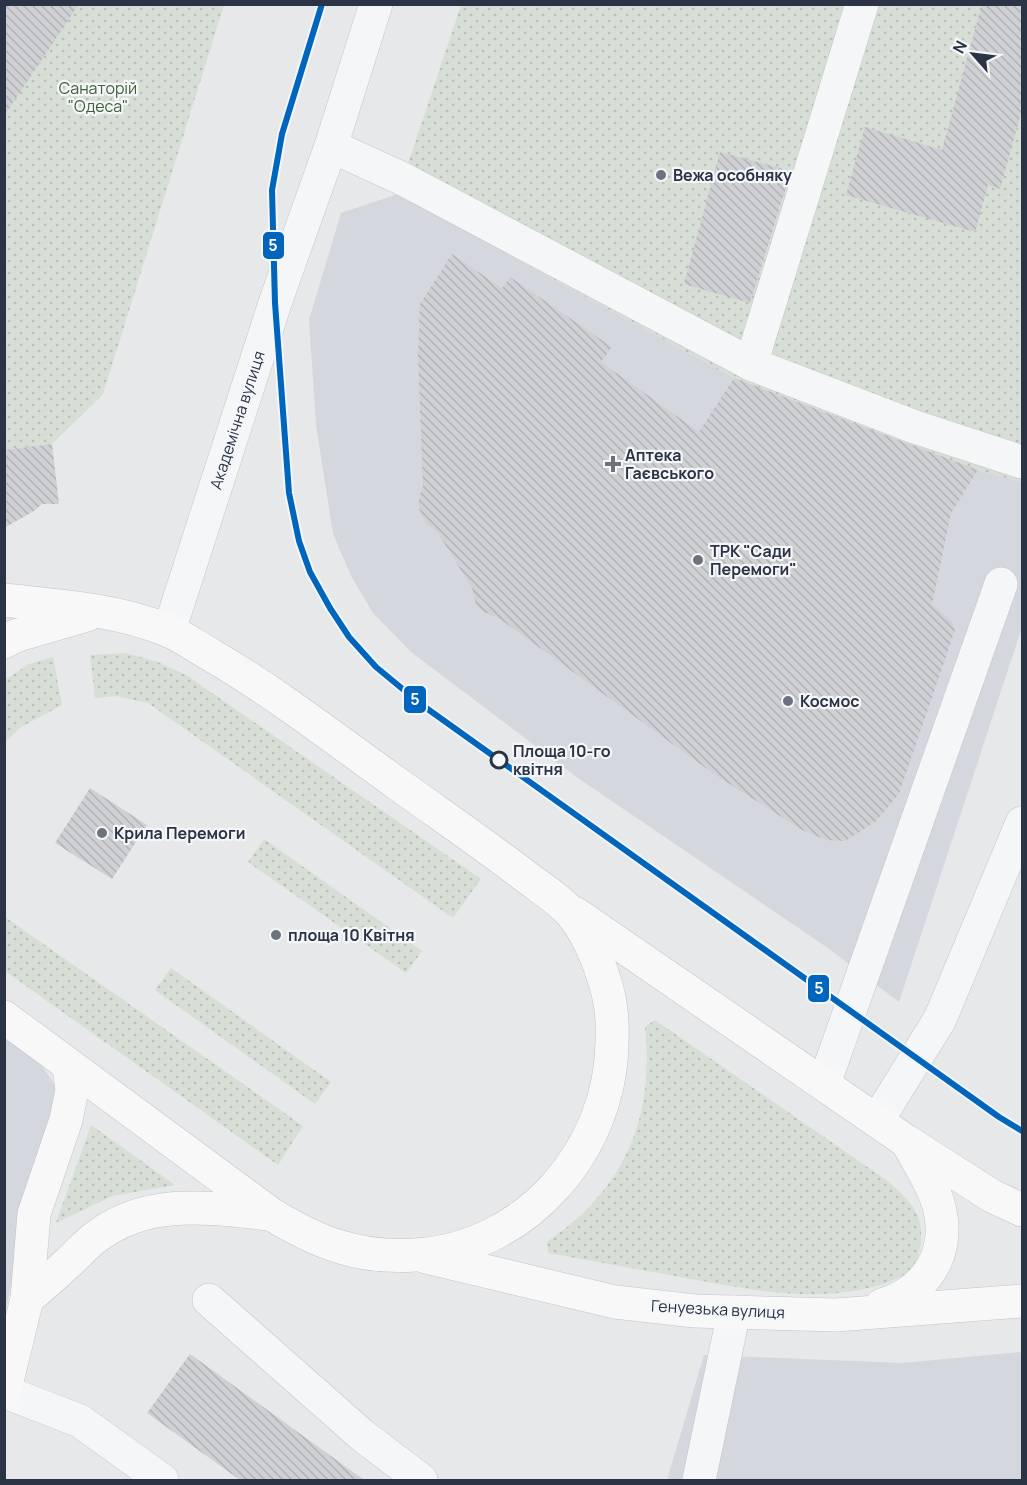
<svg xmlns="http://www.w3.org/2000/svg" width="1027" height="1485" viewBox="0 0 1027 1485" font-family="Manrope,sans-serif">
	<defs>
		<pattern id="grass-dots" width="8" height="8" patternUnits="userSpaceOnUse" patternTransform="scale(1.5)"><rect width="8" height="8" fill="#d6ded6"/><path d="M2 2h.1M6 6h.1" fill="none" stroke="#b8bfb9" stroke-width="1.8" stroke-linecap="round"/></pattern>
		<pattern id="building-back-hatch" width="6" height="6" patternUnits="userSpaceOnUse" patternTransform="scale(1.5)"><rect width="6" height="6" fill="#ced0d3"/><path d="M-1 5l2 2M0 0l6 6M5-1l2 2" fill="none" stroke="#b1b3b6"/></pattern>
	</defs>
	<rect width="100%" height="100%" fill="#e6e8ea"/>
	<g fill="#d4d7dd">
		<polygon points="398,194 734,378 978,470 1022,482 1022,627 899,1002 828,948 575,776 411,652 373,613 351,576 333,534 316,425 309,320 341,213"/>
		<polygon points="5,1036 30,1049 58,1089 25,1218 5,1314"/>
		<polygon points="1022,1352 1022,1480 667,1480 704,1355 902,1363"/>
	</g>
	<g fill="url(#grass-dots)">
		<polygon points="4,5 224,5 103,394 52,444 4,450"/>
		<polygon points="461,5 1022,5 1022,482 978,470 734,378 398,194"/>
		<polygon points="126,653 158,662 186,675 481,879 453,918 148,703 116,696 95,698 90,655"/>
		<polygon points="53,657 62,705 21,727 5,742 5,680 29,664"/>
		<polygon points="264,839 422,951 406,973 248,862"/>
		<polygon points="5,917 303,1126 278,1165 5,971"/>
		<polygon points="171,968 331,1082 315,1104 155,990"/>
		<path d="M655 1020 889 1182C912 1203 927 1217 919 1252 915 1272 898 1279 880 1285 809 1306 735 1286 664 1274 626 1267 587 1260 548 1253L547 1242C558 1233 570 1226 580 1216 635 1164 653 1101 645 1027Z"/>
		<polygon points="91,1125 175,1185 112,1196 56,1223"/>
	</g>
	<g fill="url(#building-back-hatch)">
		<polygon points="4,4 79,4 4,116"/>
		<polygon points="982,4 1023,4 1023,106 1000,189 988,185 975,232 846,195 865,127 942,150"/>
		<polygon points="720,152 791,171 750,303 684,284"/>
		<polygon points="452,254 502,288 510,277 612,347 601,362 699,432 734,378 978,470 951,513 932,605 951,620 955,630 899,794 875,822 845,841 826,840 802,830 714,774 500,619 482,611 476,605 472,588 438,533 428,525 421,514 419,507 419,498 423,486 418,356 420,304"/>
		<polygon points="52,444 59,504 42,504 34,511 4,528 4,450"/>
		<polygon points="90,788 147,825 112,879 55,843"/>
		<polygon points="190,1354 364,1480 240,1480 147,1413"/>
	</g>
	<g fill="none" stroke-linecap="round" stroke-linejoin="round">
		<g stroke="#c4c6c8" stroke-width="34">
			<g id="minor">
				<polyline points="331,146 403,179 751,364 862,4"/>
				<polyline points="751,364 915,427 1022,462"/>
				<polyline points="169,631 275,303 331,146 376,4"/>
				<polyline points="824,1084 1001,584"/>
				<polyline points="877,1121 940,1019 1022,823"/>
				<polyline points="209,1300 363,1436 421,1480"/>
				<polyline points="5,1392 80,1421 162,1480"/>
				<polyline points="699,1480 734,1312"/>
			</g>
		</g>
		<g stroke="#c2c5c8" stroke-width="34">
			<g id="major">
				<path d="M4 600C60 606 115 609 167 630 182 636 197 647 211 655 276 693 335 739 395 782 438 813 482 843 525 876 538 886 553 895 565 907 583 923 597 956 604 979 611 999 613 1022 612 1042 611 1150 526 1249 415 1255 360 1259 318 1243 271 1214L4 1017"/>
				<polyline points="4,642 15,636 87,615"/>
				<polyline points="576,914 906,1141 992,1196 1022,1210"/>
				<polyline points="426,1257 615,1302 695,1311 836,1315 1022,1301"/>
				<path d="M27 1299C41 1287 55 1275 69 1262 78 1254 86 1244 96 1237 148 1197 210 1208 270 1214"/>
				<path d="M882 1305C934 1289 955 1242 934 1192 926 1174 916 1158 907 1142"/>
				<polyline points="4,1393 27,1299 34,1214 66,1120 72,1090 69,1066"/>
			</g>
		</g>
		<use href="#minor" stroke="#f5f6f7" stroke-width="33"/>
		<use href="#major" stroke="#f8f8f8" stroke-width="33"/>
		<g stroke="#f4f6f9" stroke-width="10">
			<polyline id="tram-1" points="322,4 282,134 272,190 275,303 289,493 299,541 310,572 330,608 349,637 376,667 422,705 999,1117 1022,1131"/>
		</g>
		<use href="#tram-1" stroke="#0065bd" stroke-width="6"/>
	</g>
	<g fill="#6c737f" stroke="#f4f6f9" stroke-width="2">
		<circle cx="661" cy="175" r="6"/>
		<path d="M610 455h6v6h6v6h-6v6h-6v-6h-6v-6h6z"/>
		<circle cx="698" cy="560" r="6"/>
		<circle cx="788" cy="701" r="6"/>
		<circle cx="102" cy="833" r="6"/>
		<circle cx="276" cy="935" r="6"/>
	</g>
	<circle fill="#f4f6f9" stroke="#2b3445" stroke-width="3" cx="499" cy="760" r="8"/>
	<g text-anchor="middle" stroke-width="4.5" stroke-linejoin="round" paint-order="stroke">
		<g font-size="16" fill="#3f6138" stroke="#f4f6f9">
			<text x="98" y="94">Санаторій<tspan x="98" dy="18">"Одеса"</tspan></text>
		</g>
		<g font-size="16" font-weight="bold" fill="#2b3445" stroke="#f4f6f9" text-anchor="start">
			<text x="673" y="181">Вежа особняку</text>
			<text x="625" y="461">Аптека<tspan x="625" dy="18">Гаєвського</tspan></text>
			<text x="710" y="557">ТРК "Сади<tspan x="710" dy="18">Перемоги"</tspan></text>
			<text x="800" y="707">Космос</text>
			<text x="114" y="839">Крила Перемоги</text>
			<text x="288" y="941">площа 10 Квітня</text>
		</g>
		<g font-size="16" fill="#2b3445" stroke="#f4f6f9">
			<text transform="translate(237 420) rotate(-72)" y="6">Академічна вулиця</text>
			<text transform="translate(718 1309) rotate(3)" y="6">Генуезька вулиця</text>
		</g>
		<g font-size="16" font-weight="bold" fill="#2b3445" stroke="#f4f6f9" text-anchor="start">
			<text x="513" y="757">Площа 10-го<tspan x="513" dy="18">квітня</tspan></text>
		</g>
	</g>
	<g stroke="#f4f6f9" stroke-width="2">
		<rect x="262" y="231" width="23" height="29" rx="6" fill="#0065bd"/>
		<rect x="403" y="685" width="24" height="29" rx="6" fill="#0065bd"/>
		<rect x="807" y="974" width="23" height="29" rx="6" fill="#0065bd"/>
	</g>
	<g font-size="16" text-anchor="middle" font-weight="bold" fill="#fff">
		<text x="273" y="251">5</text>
		<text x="415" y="705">5</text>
		<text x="819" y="994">5</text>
	</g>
	<rect width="1027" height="1485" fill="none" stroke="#2b3445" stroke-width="12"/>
	<g transform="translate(973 54) rotate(298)" stroke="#f4f6f9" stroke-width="4.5" paint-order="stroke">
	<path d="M0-4.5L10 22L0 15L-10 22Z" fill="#2b3445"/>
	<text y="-9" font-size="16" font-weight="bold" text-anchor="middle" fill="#2b3445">N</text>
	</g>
</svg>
